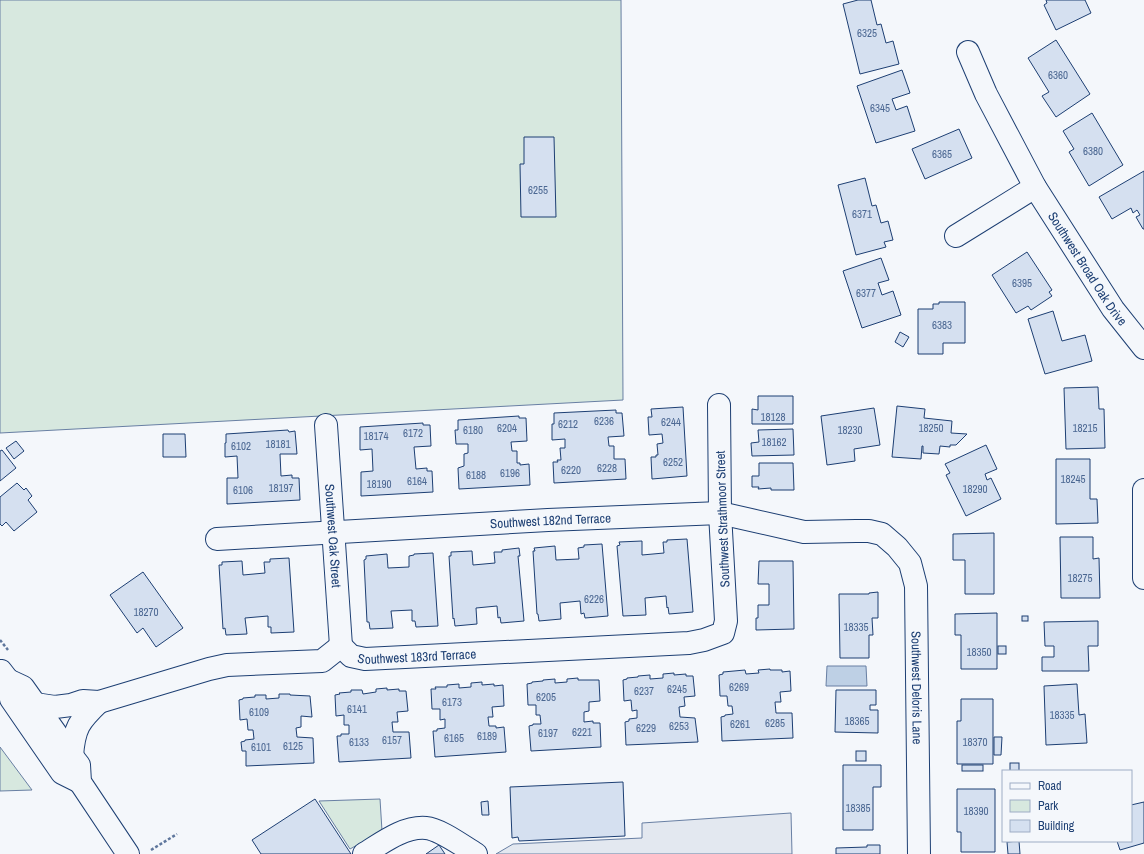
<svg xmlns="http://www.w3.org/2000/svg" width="1144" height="854" viewBox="0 0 1144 854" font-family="'Archivo Narrow',sans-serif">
	<rect width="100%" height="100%" fill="#f4f7fb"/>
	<g fill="#d7e8df" stroke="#687fa3">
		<polygon points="0,0 621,0 623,400 0,433"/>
		<polygon points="0,747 32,790 0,791"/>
		<polygon points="380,799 382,831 350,849 319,801"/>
	</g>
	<polygon fill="#e3e8f0" stroke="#687fa3" points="791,813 792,854 496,854 513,844 642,838 642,823"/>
	<polygon fill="#bed0e5" stroke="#687fa3" points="827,666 866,666 867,686 826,686"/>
	<g fill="#d5e0f0" stroke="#1d3f73">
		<polygon points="858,0 871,0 877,25 881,24 886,43 893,41 899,64 860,74 843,4"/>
		<polygon points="1046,0 1085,0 1091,13 1056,30 1044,5 1047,3"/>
		<polygon points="1056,40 1090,94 1056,117 1042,96 1049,92 1028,58"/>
		<polygon points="902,70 910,93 892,99 896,110 907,106 915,131 876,143 857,86"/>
		<polygon points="1092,113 1123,165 1089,186 1069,152 1074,149 1063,131"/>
		<polygon points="959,129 972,158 925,179 912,149"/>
		<polygon points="524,137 554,137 556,217 521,217 520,164 524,164"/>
		<polygon points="1144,171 1144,229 1143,229 1136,217 1140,215 1137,210 1133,213 1131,208 1112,219 1099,197"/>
		<polygon points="865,178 872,206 876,205 881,223 888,221 893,240 884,242 886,247 856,255 838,185"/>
		<polygon points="1027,252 1052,290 1049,292 1052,296 1031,310 1028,306 1016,313 992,275"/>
		<polygon points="881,258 889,280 878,283 882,295 893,291 901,315 862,328 843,271"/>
		<polygon points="939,302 965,302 965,343 943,343 943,354 918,354 918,309 933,309 933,304 939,304"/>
		<polygon points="1053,311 1062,341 1085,335 1092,361 1045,374 1028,319"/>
		<polygon points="900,332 909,337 903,347 895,342"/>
		<polygon points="1098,387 1099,409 1104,409 1105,448 1066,449 1064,388"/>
		<polygon points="758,396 793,396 793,424 752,424 752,409 758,410"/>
		<polygon points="897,406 925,409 924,418 952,421 951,433 967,434 956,445 950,445 950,447 940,446 939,454 923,453 923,446 922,446 921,459 892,457"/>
		<polygon points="683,407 687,476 652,479 651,457 656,457 656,455 658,455 657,444 663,443 662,434 649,435 648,417 652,417 651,409"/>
		<polygon points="874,408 880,445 854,449 855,461 827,465 821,416"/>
		<polygon points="616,410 616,413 622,413 624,436 608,437 609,446 614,446 614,459 625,459 626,479 554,483 553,462 558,462 557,460 561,460 560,448 565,448 565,439 552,440 552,424 554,424 554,413"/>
		<polygon points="519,416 519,418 526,418 527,441 511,442 512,451 517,451 517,463 520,463 520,465 529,464 530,485 459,489 458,468 464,466 464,454 468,453 468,444 456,444 455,430 458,430 458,420"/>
		<polygon points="423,423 423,425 430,425 431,446 414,447 416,469 427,468 427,471 432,471 433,492 361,496 361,472 373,471 372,449 360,450 360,427"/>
		<polygon points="793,429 794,455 752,456 751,443 759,442 758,430"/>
		<polygon points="288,430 289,432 295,431 297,454 280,454 281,476 292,475 292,478 299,478 300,500 227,504 227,478 238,478 237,456 225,457 225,443 226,443 226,434"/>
		<polygon points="163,434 185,434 186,457 163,457"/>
		<polygon points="16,441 24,451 14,459 6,448"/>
		<polygon points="986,445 997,469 985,474 987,480 991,478 1001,499 966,516 946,475 950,473 945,464"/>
		<polygon points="2,450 16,468 0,481 0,451"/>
		<polygon points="1056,459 1090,459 1090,499 1097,499 1098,523 1056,524"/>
		<polygon points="759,463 793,463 794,490 771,490 771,488 758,489 759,487 752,487 752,476 759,476"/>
		<polygon points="17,483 24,490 26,488 32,496 28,500 37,512 14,531 6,522 2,526 0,524 0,497"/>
		<polygon points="994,533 994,594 965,594 965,560 953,560 953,534"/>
		<polygon points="1060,537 1093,537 1093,559 1099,558 1100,598 1061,598"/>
		<polygon points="687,539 693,612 669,614 668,607 667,608 666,596 645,598 646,615 623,616 617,546 620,545 619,542 642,541 642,555 664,553 663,542 667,542 667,540"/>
		<polygon points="602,544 608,616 585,618 584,613 581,614 580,601 560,603 561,619 539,621 538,614 537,614 533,551 535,551 534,548 555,546 556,560 579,559 578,548 584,547 584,545"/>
		<polygon points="519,548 520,556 518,556 524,621 501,623 500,617 498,618 497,606 476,608 477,624 455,626 454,618 453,619 449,556 451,556 451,552 472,551 473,565 495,563 494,552 502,552 502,550"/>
		<polygon points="433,553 438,626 416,627 415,621 412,621 412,610 391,611 393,628 370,629 369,622 367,622 364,560 366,559 366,556 387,554 388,568 409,567 409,556 414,555 414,554"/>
		<polygon points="289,558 294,632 271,633 271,627 268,627 268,616 245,618 247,634 226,635 225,628 223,629 219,565 222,565 222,562 242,561 243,575 265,573 264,562 270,562 270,559"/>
		<polygon points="759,561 793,561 794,629 756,630 756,618 758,618 758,605 769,605 769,584 758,584"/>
		<polygon points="143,572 183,628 156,647 143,628 137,633 110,595"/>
		<polygon points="878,592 878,618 872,618 873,635 869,635 869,658 840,658 839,594 869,594 869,593"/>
		<polygon points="997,613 997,669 961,669 961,635 955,635 955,614"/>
		<rect x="1022" y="616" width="6" height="5"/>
		<polygon points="1098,621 1098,646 1088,646 1089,671 1042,671 1042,657 1054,657 1054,646 1045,646 1044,622"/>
		<rect x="998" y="646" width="8" height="8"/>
		<polygon points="770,669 770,670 782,670 782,672 790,671 791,691 780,692 781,702 775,702 776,713 792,713 793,738 722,741 721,717 725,716 725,715 733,714 732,706 728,706 727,696 720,696 719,675 723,674 723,672 745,670 746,674 759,673 758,670"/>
		<polygon points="674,673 674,675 686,674 686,676 693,676 695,696 684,697 685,706 679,707 680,717 695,718 698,742 626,745 625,722 629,721 629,719 637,718 637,710 632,711 631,700 624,701 623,680 627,679 627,678 638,677 638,676 650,675 650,679 663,678 663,674"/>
		<polygon points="578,678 578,680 599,680 600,701 589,702 589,711 584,712 584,722 593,721 593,723 600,723 601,747 531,751 529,726 533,725 533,724 541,724 540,715 536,715 536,705 528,705 527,684 532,683 532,682 543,681 543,680 555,679 555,683 567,682 567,679"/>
		<polygon points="482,682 482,685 494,684 494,686 503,685 504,706 492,707 493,717 488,717 489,726 496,726 496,728 504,727 506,752 435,757 433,731 437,731 437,729 445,728 445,719 440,720 440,709 432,709 431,689 436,689 435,687 447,687 447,685 459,684 459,688 471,687 471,683"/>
		<polygon points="1077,684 1079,715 1085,714 1087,743 1046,745 1044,686"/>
		<polygon points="387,688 387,690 399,689 399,691 406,691 408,711 397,712 398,722 392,722 393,732 409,732 411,758 339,762 337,736 341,736 341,734 349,734 349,725 344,725 344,715 336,716 335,695 340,694 339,693 351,692 351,690 362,690 363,694 376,692 376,689"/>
		<polygon points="836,690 876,690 876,705 870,705 870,710 878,710 878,733 835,732"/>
		<polygon points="279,694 290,694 290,695 310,696 312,717 301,716 301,727 296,728 297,737 313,738 314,763 246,766 246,751 242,751 241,742 245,741 245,740 254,739 253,730 248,730 247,719 240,720 239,700 243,699 243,698 255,697 255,695 266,695 266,699 279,698"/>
		<polygon points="961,699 993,699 993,764 957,764 957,721 961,721"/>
		<polygon points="994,737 1002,737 1001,755 994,755"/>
		<rect x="856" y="751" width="10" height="10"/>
		<rect x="1010" y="763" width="9" height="8"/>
		<polygon points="843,765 881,765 881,787 873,787 873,830 843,830"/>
		<rect x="962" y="765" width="21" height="6"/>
		<polygon points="623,782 625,836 519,841 518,837 512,838 510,787"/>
		<polygon points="957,789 995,789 995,852 961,852 961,832 957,832"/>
		<polygon points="315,799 351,854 261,854 252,840"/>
		<polygon points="488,801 489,815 482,815 481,802"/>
		<polygon points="1144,802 1144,843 1120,850 1117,841 1131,841 1131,805"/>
		<polygon points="1019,841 1020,854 1008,854 1007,842"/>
		<polygon points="439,845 445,854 426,854"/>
		<polygon points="867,845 880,845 880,854 836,854 836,848 867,847"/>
	</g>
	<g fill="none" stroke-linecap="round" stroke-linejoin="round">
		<g stroke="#1d3f73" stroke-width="24">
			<g id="minor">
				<path id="s1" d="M968 52 986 94 1035 187 1113 309 1144 348"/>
				<polyline points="956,236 1035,187"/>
				<path id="s2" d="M326 425 341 646"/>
				<polyline points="1144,490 1144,578"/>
				<path id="s3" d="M217 539 548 520 720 513 804 532 856 531H869L882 534 897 547 910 563 916 586 919 854"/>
				<path id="s4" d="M35 704 55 707 71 705 83 701 99 702 209 669 227 665 322 661 341 646 351 656 365 659 689 643 704 640 723 633 726 621 720 513 719 405"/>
				<path d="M72 756C74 728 79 721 99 702"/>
				<path d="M364 854C382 843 404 826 426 828 440 829 464 847 476 854"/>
			</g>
		</g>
		<g stroke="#1d3f73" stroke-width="24">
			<g id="major">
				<polyline points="1,671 8,680 11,699 62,773 80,782"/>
				<polyline points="8,680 23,687 72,756 79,765 80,782 128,854"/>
			</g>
		</g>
		<g stroke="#5e769c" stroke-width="2.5" stroke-dasharray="3 2" stroke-linecap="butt">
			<polyline points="0,640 8,650"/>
			<polyline points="151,850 177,834"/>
		</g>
		<use href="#minor" stroke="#f4f7fb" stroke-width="22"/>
		<use href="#major" stroke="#f4f7fb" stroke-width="22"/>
	</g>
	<g text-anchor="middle" stroke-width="3" stroke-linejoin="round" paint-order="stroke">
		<g font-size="11" fill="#4b6792">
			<text x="867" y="37">6325</text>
			<text x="1058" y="79">6360</text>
			<text x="880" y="112">6345</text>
			<text x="1093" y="155">6380</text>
			<text x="942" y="158">6365</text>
			<text x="538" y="194">6255</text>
			<text x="862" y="218">6371</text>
			<text x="1022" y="287">6395</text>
			<text x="866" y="297">6377</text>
			<text x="942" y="329">6383</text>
			<text x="773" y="421">18128</text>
			<text x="604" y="425">6236</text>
			<text x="671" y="426">6244</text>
			<text x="568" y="428">6212</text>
			<text x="507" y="432">6204</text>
			<text x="931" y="432">18250</text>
			<text x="1085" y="432">18215</text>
			<text x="473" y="434">6180</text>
			<text x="850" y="434">18230</text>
			<text x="413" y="437">6172</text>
			<text x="376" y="440">18174</text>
			<text x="774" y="446">18162</text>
			<text x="278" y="448">18181</text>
			<text x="241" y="450">6102</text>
			<text x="673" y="466">6252</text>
			<text x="607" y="472">6228</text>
			<text x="571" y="474">6220</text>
			<text x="510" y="477">6196</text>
			<text x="476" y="479">6188</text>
			<text x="1073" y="483">18245</text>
			<text x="417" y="485">6164</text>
			<text x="379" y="488">18190</text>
			<text x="281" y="492">18197</text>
			<text x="975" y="493">18290</text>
			<text x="243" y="494">6106</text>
			<text x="1080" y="582">18275</text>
			<text x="594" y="603">6226</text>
			<text x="146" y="616">18270</text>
			<text x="856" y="631">18335</text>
			<text x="979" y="656">18350</text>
			<text x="739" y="691">6269</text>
			<text x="677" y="693">6245</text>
			<text x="644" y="695">6237</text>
			<text x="546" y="701">6205</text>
			<text x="452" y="706">6173</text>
			<text x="357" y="713">6141</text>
			<text x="259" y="716">6109</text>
			<text x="1062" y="719">18335</text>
			<text x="857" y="725">18365</text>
			<text x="775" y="727">6285</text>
			<text x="740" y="728">6261</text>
			<text x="679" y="730">6253</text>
			<text x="646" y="732">6229</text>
			<text x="582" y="736">6221</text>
			<text x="548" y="737">6197</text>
			<text x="487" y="740">6189</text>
			<text x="454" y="742">6165</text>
			<text x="392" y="744">6157</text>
			<text x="359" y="746">6133</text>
			<text x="975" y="746">18370</text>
			<text x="293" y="750">6125</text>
			<text x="261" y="751">6101</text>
			<text x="858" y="812">18385</text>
			<text x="976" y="815">18390</text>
		</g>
		<g font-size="13" fill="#1d3f73" stroke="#f4f7fb">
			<text dy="5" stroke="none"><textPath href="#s1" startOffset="248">Southwest Broad Oak Drive</textPath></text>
			<text transform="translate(722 519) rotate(-92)" y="5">Southwest Strathmoor Street</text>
			<text dy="5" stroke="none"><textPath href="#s3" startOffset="334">Southwest 182nd Terrace</textPath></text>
			<text dy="5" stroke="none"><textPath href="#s2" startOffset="111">Southwest Oak Street</textPath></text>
			<text dy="5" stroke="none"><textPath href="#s4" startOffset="398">Southwest 183rd Terrace</textPath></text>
			<text dy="5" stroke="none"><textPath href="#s3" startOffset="834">Southwest Deloris Lane</textPath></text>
		</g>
	</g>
	<rect x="1002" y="770" width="130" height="72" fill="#f4f7fb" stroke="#9eadc5"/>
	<rect x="1010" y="783" width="20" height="6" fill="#f4f7fb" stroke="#9eadc5"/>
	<text x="1038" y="790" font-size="12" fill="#1d3f73">Road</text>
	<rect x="1010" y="800" width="20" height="12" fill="#d7e8df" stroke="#9eadc5"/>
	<text x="1038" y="810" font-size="12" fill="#1d3f73">Park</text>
	<rect x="1010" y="820" width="20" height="12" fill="#d5e0f0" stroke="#9eadc5"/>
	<text x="1038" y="830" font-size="12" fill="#1d3f73">Building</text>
</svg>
